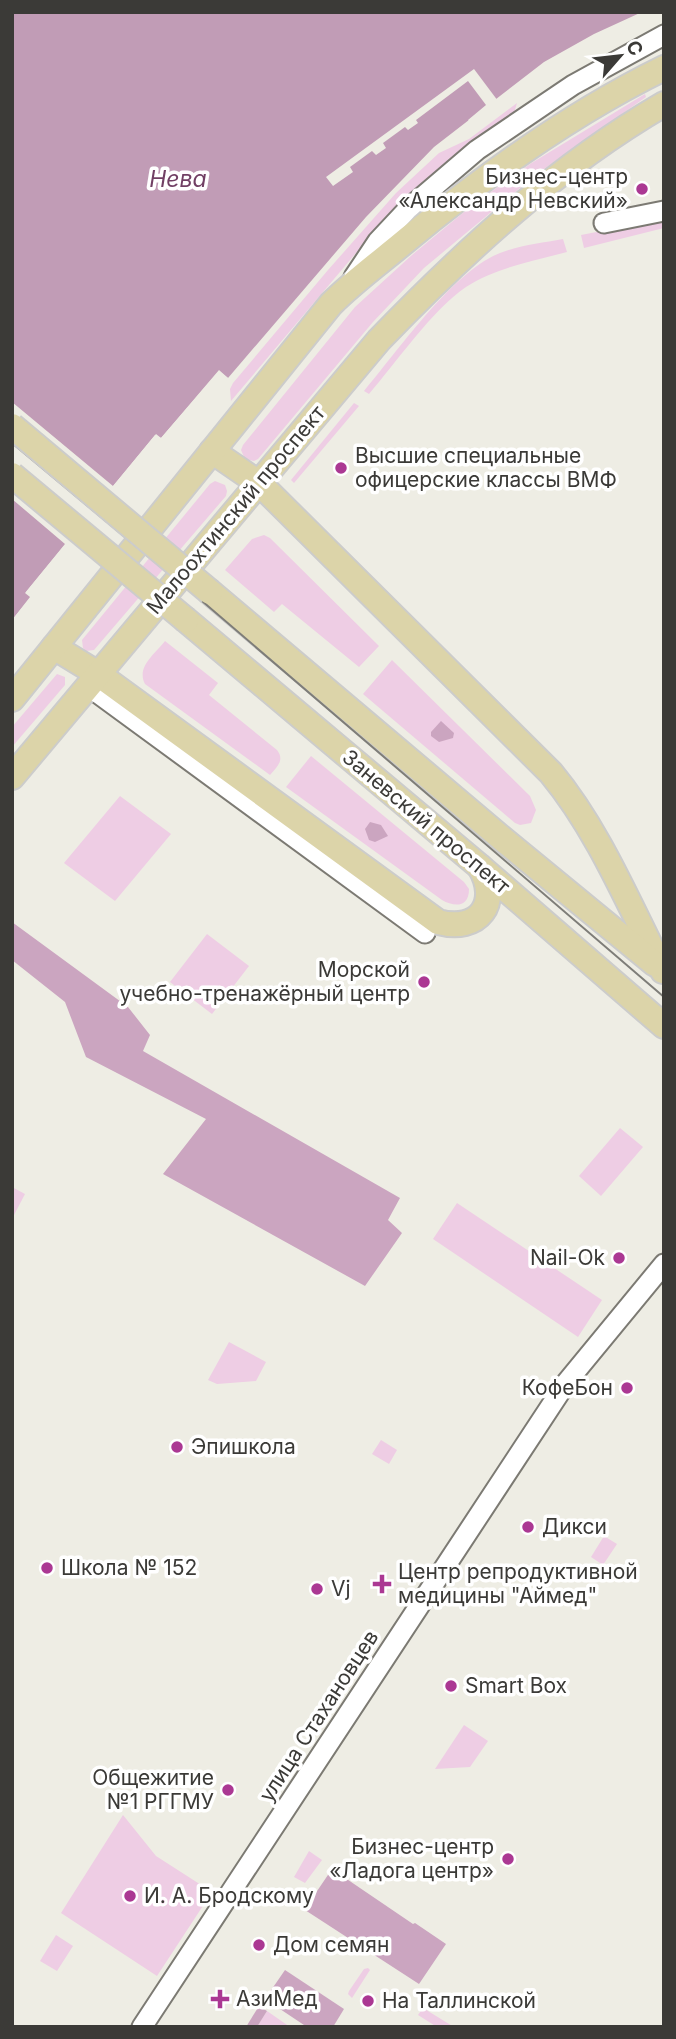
<svg xmlns="http://www.w3.org/2000/svg" width="676" height="2039" viewBox="0 0 676 2039" font-family="Inter,sans-serif">
	<rect width="100%" height="100%" fill="#eeede4"/>
	<g fill="#eecde4">
		<polygon points="645,94 646,97 537,174 424,268 373,322 258,459 254,461 245,459 241,450 243,445 355,307 412,255 470,207 530,164"/>
		<polygon points="517,103 514,113 372,234 231,401 230,389 233,383 328,270 396,193 439,153 469,139"/>
		<polygon points="664,219 664,228 584,248 581,235"/>
		<path d="M563 239 567 252C533 261 495 268 466 287 433 309 395 364 369 394L364 391C397 352 453 271 500 253 520 245 542 243 563 239Z"/>
		<polygon points="354,403 359,406 294,483 291,480"/>
		<polygon points="215,481 225,485 227,491 226,496 94,650 86,651 83,648 82,640 210,484"/>
		<polygon points="264,535 270,538 379,646 359,667 282,604 274,612 225,570 252,539"/>
		<path d="M165 641 218 683 209 695 277 750C285 760 277 767 270 775L145 684C136 667 155 654 165 641Z"/>
		<polygon points="392,660 530,796 536,810 531,823 520,825 515,823 363,694"/>
		<polygon points="57,674 65,677 65,685 12,747 12,727"/>
		<path d="M311 756 464 882 469 889C469 908 454 907 442 900L286 787Z"/>
		<polygon points="120,796 171,834 115,901 64,863"/>
		<polygon points="207,934 249,966 212,1014 170,982"/>
		<polygon points="620,1128 643,1147 601,1196 579,1176"/>
		<polygon points="12,1187 25,1194 13,1217 12,1216"/>
		<polygon points="457,1203 602,1300 578,1337 433,1239"/>
		<polygon points="229,1342 266,1362 256,1381 217,1384 208,1380"/>
		<polygon points="381,1440 397,1450 389,1464 372,1454"/>
		<polygon points="604,1536 617,1544 603,1565 591,1557"/>
		<polygon points="464,1725 488,1741 470,1767 435,1769"/>
		<polygon points="123,1815 156,1856 212,1892 157,1976 61,1913"/>
		<polygon points="309,1851 322,1860 305,1883 294,1877"/>
		<polygon points="56,1935 73,1946 57,1971 40,1961"/>
		<polygon points="368,1968 370,1970 352,1998 348,1994 349,1991 364,1969"/>
		<polygon points="423,2008 454,2027 437,2027 418,2015"/>
		<polygon points="267,2011 290,2027 257,2027"/>
	</g>
	<g fill="#cba5c0">
		<polygon points="441,721 454,733 453,738 439,742 431,736 431,732"/>
		<polygon points="370,822 381,825 388,836 375,842 369,840 365,829"/>
		<polygon points="12,922 128,1007 150,1035 143,1051 400,1198 388,1220 402,1233 365,1286 163,1174 206,1119 86,1057 65,1002 12,960"/>
		<polygon points="332,1869 413,1924 415,1923 446,1944 419,1984 305,1910 305,1902 311,1900"/>
		<polygon points="285,1970 344,2009 333,2027 307,2027 265,1999"/>
		<polygon points="259,2006 267,2011 257,2027 246,2027"/>
	</g>
	<polygon fill="#c19cb6" points="12,12 642,12 594,34 544,62 434,147 366,217 228,378 219,371 161,438 155,435 26,592 31,597 12,620"/>
	<g fill="#eeede4">
		<polygon points="474,69 498,101 470,122 468,120 486,105 468,81 416,120 418,123 408,130 405,127 383,143 386,148 376,155 372,151 350,167 353,172 333,186 326,177"/>
		<polygon points="219,370 228,378 226,381 220,375 163,441 156,439 30,592 34,598 12,623 12,620 30,597 25,593 65,544 12,499 12,402 113,486 156,434 161,438"/>
	</g>
	<g fill="none" stroke-linecap="round" stroke-linejoin="round">
		<g stroke="#7c7a73" stroke-width="23">
			<g id="minor">
				<polyline points="604,223 664,211"/>
				<polyline points="354,277 378,241 408,209 477,150 573,85 664,35"/>
				<polyline points="88,686 425,933"/>
				<polyline points="142,2027 566,1383 664,1264"/>
			</g>
		</g>
		<g stroke="#cccccb" stroke-width="28">
			<g id="major">
				<path d="M212 451 260 484 551 773C599 831 629 905 663 971"/>
				<polyline points="210,592 505,841 655,964"/>
				<polyline points="186,620 479,866 664,1026"/>
				<path d="M54 647 98 674 438 922C479 933 501 903 480 867"/>
				<path d="M12 699 331 304C355 280 383 260 409 238 488 173 572 113 664 68"/>
				<path d="M12 777 379 340C465 251 556 167 664 104"/>
			</g>
		</g>
		<use href="#minor" stroke="#fff" stroke-width="19"/>
		<use href="#major" stroke="#dcd4a9" stroke-width="24"/>
		<polyline stroke="#7e7d78" stroke-width="2" points="12,443 202,601 664,997"/>
		<g stroke="#cccccb" stroke-width="28" stroke-linecap="butt">
			<g id="major-bridge">
				<polyline points="12,426 210,592"/>
				<polyline points="12,475 186,620"/>
			</g>
		</g>
		<use href="#major-bridge" stroke="#dcd4a9" stroke-width="24"/>
	</g>
	<g fill="#ab3893" stroke="#fff" stroke-width="2.5">
		<circle cx="642" cy="189" r="7"/>
		<circle cx="341" cy="468" r="7"/>
		<circle cx="424" cy="982" r="7"/>
		<circle cx="619" cy="1258" r="7"/>
		<circle cx="627" cy="1388" r="7"/>
		<circle cx="177" cy="1447" r="7"/>
		<circle cx="528" cy="1527" r="7"/>
		<circle cx="47" cy="1568" r="7"/>
		<path d="M378.5 1573.5h7v7h7v7h-7v7h-7v-7h-7v-7h7z"/>
		<circle cx="317" cy="1589" r="7"/>
		<circle cx="451" cy="1686" r="7"/>
		<circle cx="228" cy="1790" r="7"/>
		<circle cx="508" cy="1859" r="7"/>
		<circle cx="130" cy="1896" r="7"/>
		<circle cx="259" cy="1945" r="7"/>
		<path d="M216.5 1988.5h7v7h7v7h-7v7h-7v-7h-7v-7h7z"/>
		<circle cx="368" cy="2001" r="7"/>
	</g>
	<g text-anchor="middle" stroke-width="7" stroke-linejoin="round" paint-order="stroke">
		<g font-size="21" fill="#3b3a37" stroke="#fff" text-anchor="start">
			<text x="628" y="184" text-anchor="end">Бизнес-центр<tspan x="628" dy="24">«Александр Невский»</tspan></text>
			<text x="355" y="463">Высшие специальные<tspan x="355" dy="24">офицерские классы ВМФ</tspan></text>
			<text x="410" y="977" text-anchor="end">Морской<tspan x="410" dy="24">учебно-тренажёрный центр</tspan></text>
			<text x="605" y="1265" text-anchor="end">Nail-Ok</text>
			<text x="613" y="1395" text-anchor="end">КофеБон</text>
			<text x="191" y="1454">Эпишкола</text>
			<text x="542" y="1534">Дикси</text>
			<text x="61" y="1575">Школа № 152</text>
			<text x="398" y="1579">Центр репродуктивной<tspan x="398" dy="24">медицины "Аймед"</tspan></text>
			<text x="331" y="1596">Vj</text>
			<text x="465" y="1693">Smart Box</text>
			<text x="214" y="1785" text-anchor="end">Общежитие<tspan x="214" dy="24">№1 РГГМУ</tspan></text>
			<text x="494" y="1854" text-anchor="end">Бизнес-центр<tspan x="494" dy="24">«Ладога центр»</tspan></text>
			<text x="144" y="1903">И. А. Бродскому</text>
			<text x="273" y="1952">Дом семян</text>
			<text x="236" y="2006">АзиМед</text>
			<text x="382" y="2008">На Таллинской</text>
		</g>
		<g font-size="21" fill="#3b3a37" stroke="#fff">
			<text transform="translate(236 510) rotate(-50)" y="7">Малоохтинский проспект</text>
			<text transform="translate(426 822) rotate(40)" y="7">Заневский проспект</text>
			<text transform="translate(319 1716) rotate(-57)" y="7">улица Стахановцев</text>
		</g>
		<g font-size="23" font-style="italic" fill="#713f64" stroke="#fff">
			<text x="178" y="187">Нева</text>
		</g>
	</g>
	<rect width="676" height="2039" fill="none" stroke="#3b3a37" stroke-width="28"/>
	<g transform="translate(620 56) rotate(62)" stroke="#ffffff" stroke-width="5" paint-order="stroke">
	<path d="M0-5L12 26L0 18L-12 26Z" fill="#3b3a37"/>
	<text y="-10" font-size="19" font-weight="bold" text-anchor="middle" fill="#3b3a37">С</text>
	</g>
</svg>
